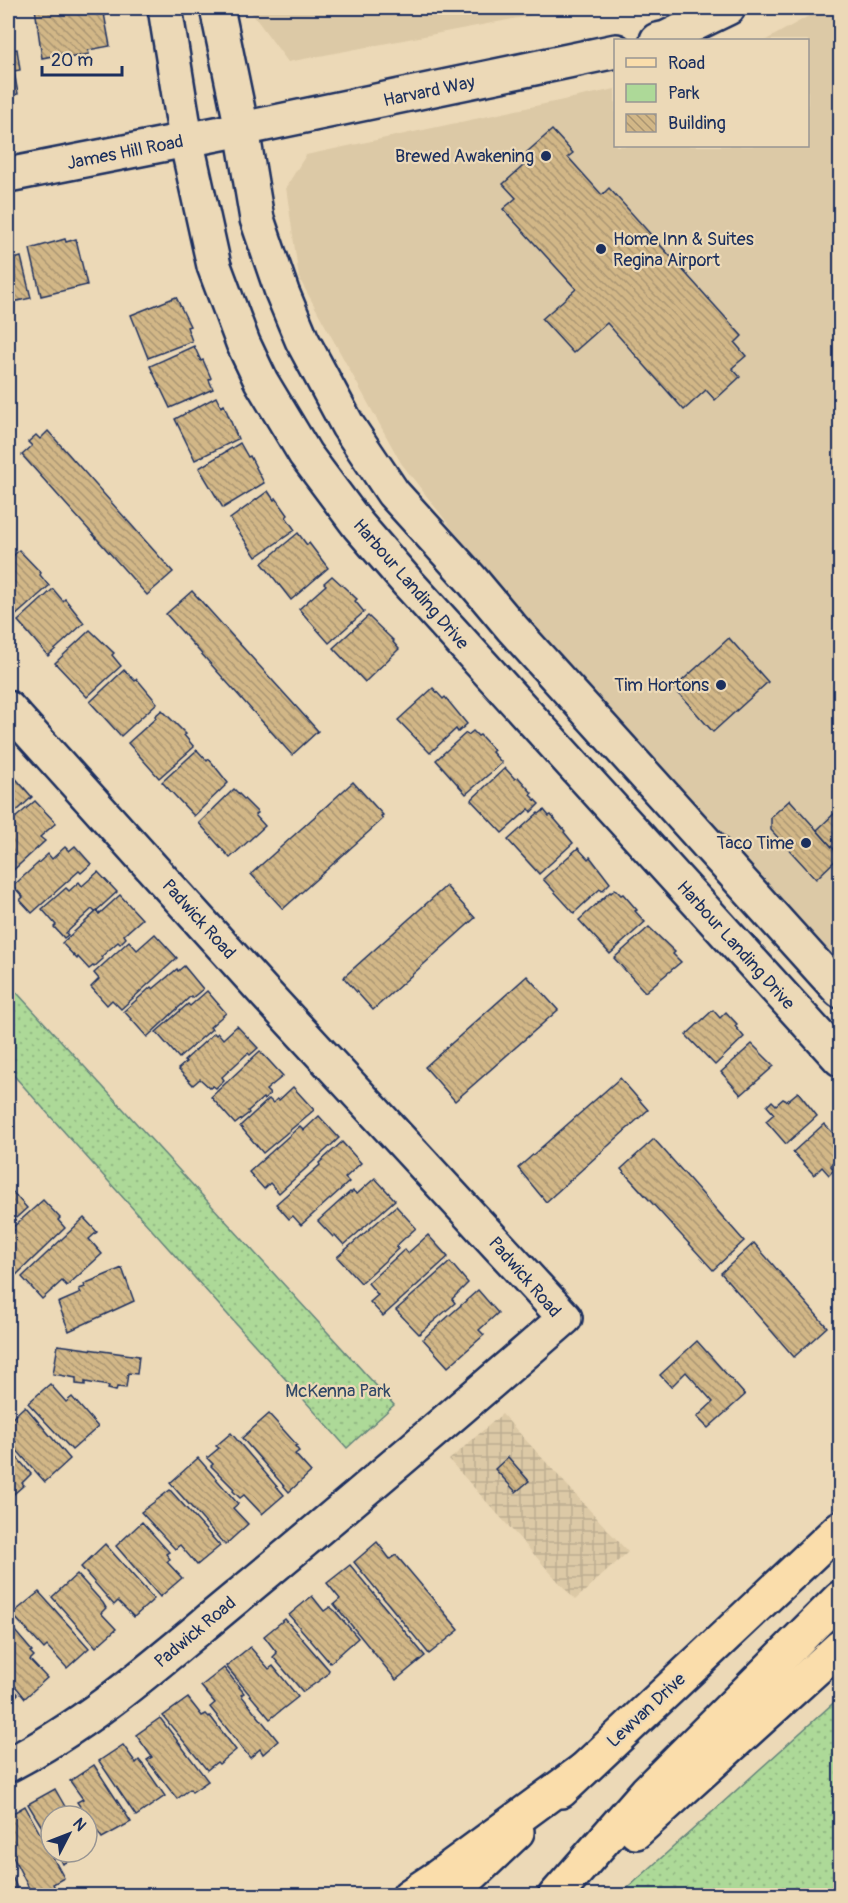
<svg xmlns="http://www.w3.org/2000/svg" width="848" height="1903" viewBox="0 0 848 1903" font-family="Pangolin,sans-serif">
	<defs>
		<pattern id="industrial-grid" width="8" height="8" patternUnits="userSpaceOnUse" patternTransform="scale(1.5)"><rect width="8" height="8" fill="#dcc9a6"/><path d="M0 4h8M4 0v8" fill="none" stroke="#bcad91"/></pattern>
		<pattern id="green-dots" width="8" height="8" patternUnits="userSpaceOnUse" patternTransform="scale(1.5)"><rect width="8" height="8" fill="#add998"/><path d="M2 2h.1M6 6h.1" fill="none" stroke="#94bb85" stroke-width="1.8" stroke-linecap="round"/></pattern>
		<pattern id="building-back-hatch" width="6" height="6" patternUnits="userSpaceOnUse" patternTransform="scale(1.5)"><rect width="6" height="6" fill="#d2b787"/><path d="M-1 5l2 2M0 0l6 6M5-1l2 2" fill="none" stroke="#aa9572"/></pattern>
	</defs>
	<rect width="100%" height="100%" fill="#ecd9b7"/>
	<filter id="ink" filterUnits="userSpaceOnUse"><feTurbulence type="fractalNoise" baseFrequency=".0167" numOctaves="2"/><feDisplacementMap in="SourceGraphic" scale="12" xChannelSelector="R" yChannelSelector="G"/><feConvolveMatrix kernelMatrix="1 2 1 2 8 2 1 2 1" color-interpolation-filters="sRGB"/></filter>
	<g filter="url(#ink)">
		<g fill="#dcc9a6">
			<polygon points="248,8 570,8 288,62"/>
			<polygon points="823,8 840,8 840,962 508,601 401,463 299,278 286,187 306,155 615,89 616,146 808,146 808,40 766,40"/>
		</g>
		<polygon fill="url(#industrial-grid)" points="502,1414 628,1552 575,1600 449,1460"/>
		<g fill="url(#green-dots)" stroke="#64847b" stroke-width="1.5">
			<polygon points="8,983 394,1405 347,1448 8,1069"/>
			<polygon points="840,1697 840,1895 620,1895"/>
		</g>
		<g fill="url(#building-back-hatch)" stroke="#1b2f5e" stroke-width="1.5">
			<polygon points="35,8 103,8 110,46 88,50 89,54 68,58 67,53 42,58"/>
			<polygon points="8,28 11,50 17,49 20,70 14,71 18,94 8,96"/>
			<polygon points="552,130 573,153 568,157 602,195 609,188 742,336 735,343 746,356 732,368 740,377 715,400 706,390 684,410 607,323 573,353 542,319 576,289 503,209 516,198 503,184 532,158 527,152"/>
			<polygon points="65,239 66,242 76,239 87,285 41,296 30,249"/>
			<polygon points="9,252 11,260 21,257 31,298 8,303 8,253"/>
			<polygon points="176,297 190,326 187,327 192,341 148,358 131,315"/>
			<polygon points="194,346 201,361 203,360 211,378 209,380 213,389 170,408 150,366"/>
			<polygon points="216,397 221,407 224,405 238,439 195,460 175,419"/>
			<polygon points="48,431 173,572 147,595 22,455 32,446 28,442 36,435 40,439"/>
			<polygon points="240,443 248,457 250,456 264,483 223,508 199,468"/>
			<polygon points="268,491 274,500 276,498 288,515 286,517 295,530 256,557 230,519"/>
			<polygon points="298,533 307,545 309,543 328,568 291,600 262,563"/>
			<polygon points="19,550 41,573 40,575 49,586 14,617 8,610 8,561"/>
			<polygon points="332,576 357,599 355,601 364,612 329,643 299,609 326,585 324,583"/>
			<polygon points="53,589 63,601 65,599 84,623 48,656 18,621"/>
			<polygon points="192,591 318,731 292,755 166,614"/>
			<polygon points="368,616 394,641 393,642 399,649 365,682 333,648"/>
			<polygon points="90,630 114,653 112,655 121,666 87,697 55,663"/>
			<polygon points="729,638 768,682 713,732 674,688"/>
			<polygon points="124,670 135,681 137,679 157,703 121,736 90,702"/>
			<polygon points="433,688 443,699 445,697 467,724 458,732 456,729 430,753 398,720"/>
			<polygon points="162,710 186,734 184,735 194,747 159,778 128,743 156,718 155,716"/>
			<polygon points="473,731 478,736 480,735 494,750 492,752 502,763 466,794 436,760 466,733 468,735"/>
			<polygon points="197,750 207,761 209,759 228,783 194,816 162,782"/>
			<polygon points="505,768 515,779 518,777 532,793 530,795 539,804 531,812 529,809 502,833 471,800"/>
			<polygon points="11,773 32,797 8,819 8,776"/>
			<polygon points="353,782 383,815 381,816 383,819 283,909 251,874"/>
			<polygon points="234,789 258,813 255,815 265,826 230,858 199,823"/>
			<polygon points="790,800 840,856 816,879 771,830 771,817"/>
			<polygon points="35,801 56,823 40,837 45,841 8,875 8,824"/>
			<polygon points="840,808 840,856 817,830"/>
			<polygon points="544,810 549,816 551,815 565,831 564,832 573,843 539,874 508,840 538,813 539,814"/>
			<polygon points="75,846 91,864 81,873 79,871 32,913 20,900 23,897 13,886 48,854 52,859 65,847 69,851"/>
			<polygon points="578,848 588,859 590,857 610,883 602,891 600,889 574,913 543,879"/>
			<polygon points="98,872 117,892 95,912 92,909 66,933 68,935 64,938 54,927 56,925 42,909 66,888 69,891 79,882 82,886"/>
			<polygon points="446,886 475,918 373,1010 344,978 345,976"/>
			<polygon points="615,889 621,895 623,894 637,910 635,911 645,922 610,954 579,920 610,892 611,893"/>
			<polygon points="120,895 142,919 124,935 126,938 120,944 118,942 101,957 103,959 94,967 93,966 89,969 78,957 77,959 62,943 97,911 99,914"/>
			<polygon points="649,927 675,952 673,954 681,962 645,992 614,958"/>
			<polygon points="155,934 177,958 121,1009 112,1000 107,1005 91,987 99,979 94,973 129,941 137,950"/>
			<polygon points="184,966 203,989 192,998 191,996 147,1037 124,1011 151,987 153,989 177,969 178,971"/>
			<polygon points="527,976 558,1010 455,1101 425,1067"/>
			<polygon points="207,991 226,1013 210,1027 212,1029 179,1058 156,1032 188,1004 190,1006"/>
			<polygon points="713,1010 720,1018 726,1012 737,1024 735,1026 744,1037 715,1065 686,1035"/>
			<polygon points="237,1026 258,1048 250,1055 248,1053 222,1077 224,1080 216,1088 213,1086 210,1088 200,1079 193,1085 178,1069 186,1062 184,1061 214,1033 216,1035 218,1033 223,1039"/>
			<polygon points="752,1044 774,1066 741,1095 721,1072"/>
			<polygon points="260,1051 283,1076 266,1090 270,1094 264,1100 263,1098 248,1111 249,1113 235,1124 211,1097"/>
			<polygon points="620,1078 648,1110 546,1202 518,1168"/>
			<polygon points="293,1087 314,1110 263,1153 240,1126 269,1099 273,1103 277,1099 279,1100"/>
			<polygon points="798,1092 817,1116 786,1144 766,1121 774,1114 767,1106 772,1101 776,1105 783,1099 787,1101"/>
			<polygon points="319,1116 339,1138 279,1193 270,1183 264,1189 249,1172 300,1126 304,1130"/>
			<polygon points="824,1124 840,1140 840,1151 837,1154 840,1156 832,1163 831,1166 834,1170 829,1175 822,1167 814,1175 793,1152"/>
			<polygon points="654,1139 744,1241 713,1270 621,1169"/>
			<polygon points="342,1142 361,1163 345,1178 349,1182 301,1225 293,1216 289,1219 276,1204 320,1165 319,1163"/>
			<polygon points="375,1178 395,1200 344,1245 335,1235 333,1237 318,1221 350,1192 351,1193 353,1191 357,1194"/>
			<polygon points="8,1187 27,1208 8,1225"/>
			<polygon points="43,1200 60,1218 58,1220 65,1228 14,1277 8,1269 8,1242 12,1238 9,1234 14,1230 12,1228"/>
			<polygon points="396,1206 416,1228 396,1246 398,1249 361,1283 337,1257"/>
			<polygon points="84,1218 97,1232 89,1239 102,1254 67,1286 62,1281 42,1299 22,1277"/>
			<polygon points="428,1235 448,1257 383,1316 370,1302 378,1295 368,1283 405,1249 408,1253"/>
			<polygon points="754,1243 827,1327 794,1357 721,1273"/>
			<polygon points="450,1262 468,1283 452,1299 455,1303 419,1334 396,1310"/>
			<polygon points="122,1268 134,1301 69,1331 58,1303 81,1293 79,1289 85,1287 84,1284"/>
			<polygon points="478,1290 498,1313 479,1330 484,1335 448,1367 423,1339"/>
			<polygon points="697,1341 745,1395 708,1428 697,1417 713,1402 686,1372 671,1387 660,1375"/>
			<polygon points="58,1345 139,1356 137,1374 128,1373 126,1388 117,1387 116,1391 108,1389 109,1386 85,1382 85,1385 76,1384 76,1378 53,1374"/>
			<polygon points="50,1384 66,1402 72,1397 98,1427 72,1450 28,1403"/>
			<polygon points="25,1406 70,1459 45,1482 13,1446 16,1442 8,1432 8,1422"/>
			<polygon points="269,1414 297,1445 295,1446 299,1451 295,1454 311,1472 289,1492 242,1438"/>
			<polygon points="231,1433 284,1495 262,1514 244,1495 240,1498 233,1491 234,1489 211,1466 213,1464 207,1458 219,1448 216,1446"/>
			<polygon points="8,1447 31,1474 22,1483 24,1485 8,1499"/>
			<polygon points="508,1457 529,1481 516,1492 495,1469"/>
			<polygon points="198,1458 238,1504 233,1508 248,1524 225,1545 170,1483"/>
			<polygon points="170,1490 220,1546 197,1565 180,1545 175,1549 141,1512"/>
			<polygon points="142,1522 169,1552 166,1554 170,1559 167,1562 182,1578 160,1597 116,1546"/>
			<polygon points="377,1542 390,1559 396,1555 459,1630 429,1654 354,1562"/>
			<polygon points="105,1544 154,1599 134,1617 118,1601 114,1605 81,1567"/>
			<polygon points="350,1565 425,1656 396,1680 334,1604 340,1599 327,1583"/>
			<polygon points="77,1574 103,1603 106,1608 101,1613 116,1629 96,1647 52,1597"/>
			<polygon points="39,1592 89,1648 67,1668 47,1646 44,1649 12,1614"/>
			<polygon points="312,1596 324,1611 330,1607 335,1611 358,1638 330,1663 289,1615"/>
			<polygon points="285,1619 329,1670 327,1675 303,1692 273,1657 277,1653 264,1636"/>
			<polygon points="8,1623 32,1651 30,1652 34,1656 30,1660 47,1678 25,1698 8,1677"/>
			<polygon points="250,1647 269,1669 273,1666 298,1697 270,1719 226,1666"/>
			<polygon points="224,1668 244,1693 241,1695 278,1741 263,1754 260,1749 250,1758 210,1707 215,1703 201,1686"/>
			<polygon points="8,1683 18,1694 8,1704"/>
			<polygon points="188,1698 202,1716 206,1714 209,1717 210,1716 236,1750 219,1764 217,1762 207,1770 163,1716"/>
			<polygon points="160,1718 208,1781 192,1792 190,1789 177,1799 147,1760 152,1757 136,1735"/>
			<polygon points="123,1745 136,1763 139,1760 144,1766 165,1796 136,1816 99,1761"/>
			<polygon points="94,1765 131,1822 102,1838 77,1802 83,1799 70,1781"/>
			<polygon points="55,1789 67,1810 70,1808 76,1816 51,1816 51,1842 28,1804"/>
			<polygon points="25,1806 64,1878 53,1884 57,1892 50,1896 33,1896 8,1847 8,1816"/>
			<polygon points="87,1835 95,1848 63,1864 57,1852 87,1852"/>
			<polygon points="8,1867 17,1888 8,1893"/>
		</g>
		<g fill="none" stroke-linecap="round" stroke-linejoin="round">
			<g stroke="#1b2f5e" stroke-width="38">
				<g id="minor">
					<polyline points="165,8 186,139 214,266 243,343 261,381 305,454 358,525 408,583 840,1059"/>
					<polyline points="217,8 242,129 257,219 282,292 302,340 348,426 393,493 471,579 512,628 840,991"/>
					<polyline points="657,40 666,38 728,8"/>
					<polyline points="8,175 242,129 616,51"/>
					<path d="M8 708 264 992 565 1318C457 1412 348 1505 237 1597 164 1657 93 1722 8 1765"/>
				</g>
			</g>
			<g stroke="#1b2f5e" stroke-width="38">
				<g id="major">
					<polyline points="561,1791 840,1528"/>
					<polyline points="636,1832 840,1647"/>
					<polyline points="457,1896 461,1885 517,1832"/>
					<polyline points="555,1896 646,1792 840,1598"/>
				</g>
			</g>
			<g stroke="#1b2f5e" stroke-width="38">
				<polyline id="highway" points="409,1896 436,1878 583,1770"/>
			</g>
			<use href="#minor" stroke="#ecd9b7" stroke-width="33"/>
			<use href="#major" stroke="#faddab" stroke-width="33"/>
			<use href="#highway" stroke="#faddab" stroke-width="33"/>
		</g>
	</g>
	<g fill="#1b2f5e" stroke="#ecd9b7" stroke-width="2">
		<circle cx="546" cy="156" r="6"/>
		<circle cx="601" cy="249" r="6"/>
		<circle cx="721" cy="685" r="6"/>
		<circle cx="806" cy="843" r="6"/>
	</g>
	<g text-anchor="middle" stroke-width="4.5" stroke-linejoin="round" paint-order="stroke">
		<g font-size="18" fill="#1b2f5e" stroke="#ecd9b7">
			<text transform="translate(429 91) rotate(-12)" y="6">Harvard Way</text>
			<text transform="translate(125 152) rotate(-11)" y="6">James Hill Road</text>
			<text transform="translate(411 584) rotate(49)" y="6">Harbour Landing Drive</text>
			<text transform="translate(199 919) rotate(48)" y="6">Padwick Road</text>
			<text transform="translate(736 945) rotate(48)" y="6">Harbour Landing Drive</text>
			<text transform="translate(525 1277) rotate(49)" y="6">Padwick Road</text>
			<text transform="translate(195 1632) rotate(-40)" y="6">Padwick Road</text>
			<text transform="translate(646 1710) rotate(-43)" y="6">Lewvan Drive</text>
		</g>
		<g font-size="18" fill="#1b2f5e" stroke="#ecd9b7" text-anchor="end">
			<text x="534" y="162">Brewed Awakening</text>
			<text x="613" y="245" text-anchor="start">Home Inn &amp; Suites<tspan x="613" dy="21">Regina Airport</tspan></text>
			<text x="709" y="691">Tim Hortons</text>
			<text x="794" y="849">Taco Time</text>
		</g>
		<g font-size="18" fill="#314867" stroke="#ecd9b7">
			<text x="338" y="1397">McKenna Park</text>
		</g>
	</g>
	<rect width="848" height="1903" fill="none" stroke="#ecd9b7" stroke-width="30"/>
	<rect x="15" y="15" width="818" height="1873" fill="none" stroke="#1b2f5e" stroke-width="2" filter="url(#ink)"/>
	<rect x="614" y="39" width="195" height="108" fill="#ecd9b7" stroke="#989593" stroke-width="1.5"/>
	<rect x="626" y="58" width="30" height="9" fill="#faddab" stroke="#989593" stroke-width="1.5"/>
	<text x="668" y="69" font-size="18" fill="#1b2f5e">Road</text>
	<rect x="626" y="84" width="30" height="18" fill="#add998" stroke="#989593" stroke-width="1.5"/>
	<text x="668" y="99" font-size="18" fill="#1b2f5e">Park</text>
	<rect x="626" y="114" width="30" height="18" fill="url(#building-back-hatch)" stroke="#989593" stroke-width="1.5"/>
	<text x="668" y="129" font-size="18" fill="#1b2f5e">Building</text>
	<g transform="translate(69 1834) rotate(48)"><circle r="28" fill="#ecd9b7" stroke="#989593" stroke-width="1.5"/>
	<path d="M0-4.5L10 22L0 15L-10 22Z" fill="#1b2f5e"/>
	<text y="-9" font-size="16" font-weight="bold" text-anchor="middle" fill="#1b2f5e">N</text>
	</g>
	<path d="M42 66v9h80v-9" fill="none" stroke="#1b2f5e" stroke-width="3"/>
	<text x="51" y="66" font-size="18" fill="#1b2f5e" stroke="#ecd9b7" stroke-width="4.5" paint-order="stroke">20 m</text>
</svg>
